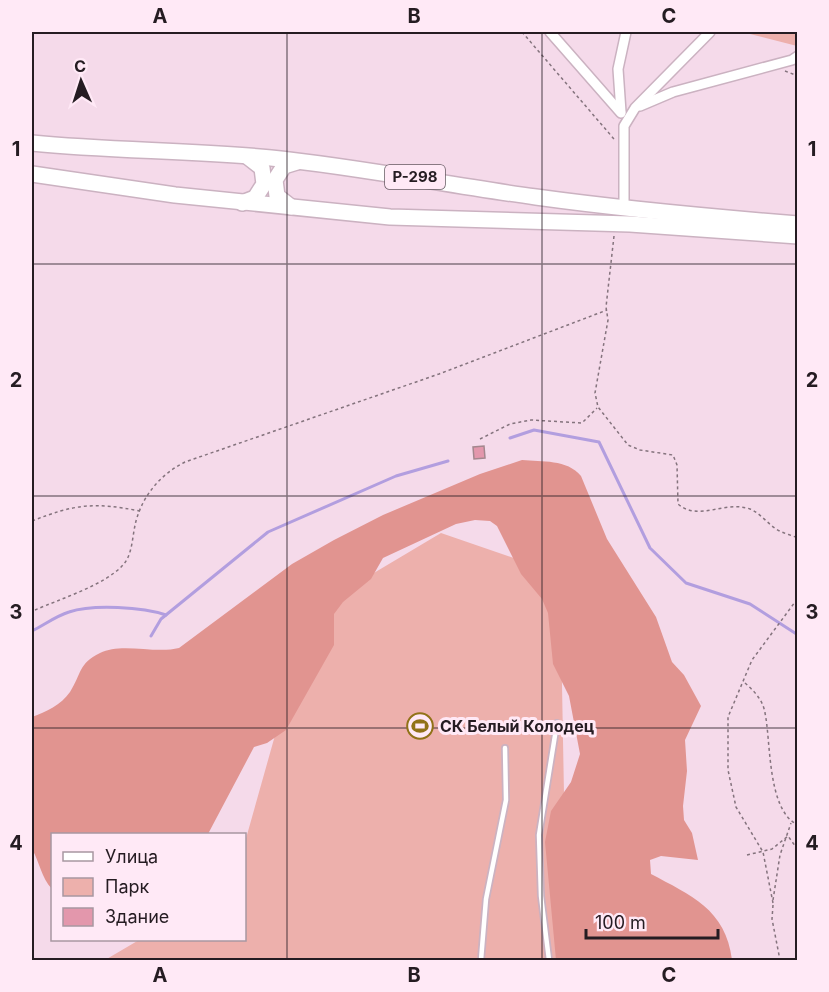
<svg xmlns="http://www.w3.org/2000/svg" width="829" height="992" viewBox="0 0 829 992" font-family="Inter,sans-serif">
	<rect width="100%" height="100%" fill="#f5daea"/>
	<g fill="#edb0ac">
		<polygon points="742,32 797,32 797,46"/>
		<polygon points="441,533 560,574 567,960 105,960 139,940 244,940 245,842 310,611"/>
	</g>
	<path fill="#e19490" d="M522 460C542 462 567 459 581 476L607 539 656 617 672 662 684 675 701 706 685 740 687 771 683 806 684 820 692 833 698 860 661 856 650 860 651 874C690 895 726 909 732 960H556L545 842 551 811 571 782 580 754 569 696 553 664 548 613 542 599 521 574 497 526 490 521 475 520 456 524 383 558 371 579 343 602 334 614V645L286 730 267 743 254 747 208 834H52V889C41 877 40 863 32 849V717C46 712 61 705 70 692 82 673 78 664 100 653 121 642 155 654 179 648L292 564 334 540 383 515 480 474Z"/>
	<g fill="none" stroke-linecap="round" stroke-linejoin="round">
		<g stroke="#b29edf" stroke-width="3">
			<polyline points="510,438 534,430 599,442 650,548 686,583 750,604 798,635"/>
			<path d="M32 631C44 625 56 616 69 612 93 604 143 607 166 615"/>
			<polyline points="151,636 161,619 268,532 396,476 448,461"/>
		</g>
	</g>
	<polygon fill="#e397ac" stroke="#a4878e" stroke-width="1.5" points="484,446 485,458 474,459 473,447"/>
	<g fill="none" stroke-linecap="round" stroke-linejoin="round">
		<g stroke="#cbb2c1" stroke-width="8">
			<g id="service">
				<polyline points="481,960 486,899 506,800 505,748"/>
				<polyline points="549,960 541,896 539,835 557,723"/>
			</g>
		</g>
		<g stroke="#cbb2c1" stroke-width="12">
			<g id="minor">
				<polyline points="550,32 621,113"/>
				<polyline points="640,106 673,92 792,60 798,56"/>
				<polyline points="621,112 618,69 626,32"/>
				<polyline points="624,207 624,126 635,108 710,32"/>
			</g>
		</g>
		<g stroke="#cbb2c1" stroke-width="18">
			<g id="trunk">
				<path d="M32 143C111 151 191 150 271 158 360 167 447 185 536 197 623 209 710 217 798 224"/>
				<polyline points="32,174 175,195 390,217 630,224 798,236"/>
				<polyline points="242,203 255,198 264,184 262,168 248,157"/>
				<polyline points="291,207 277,196 275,180 284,166 297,162"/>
			</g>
		</g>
		<g stroke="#84737d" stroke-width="1.5" stroke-dasharray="3 3" stroke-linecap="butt">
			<polyline points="522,32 614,139"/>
			<polyline points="785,71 798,76"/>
			<path d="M614 236 606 307 608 320 595 393 598 407 628 445 640 450 673 455 677 465 678 504C699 522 725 500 750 509 760 513 767 523 776 529 782 533 791 535 798 538"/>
			<polyline points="480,439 510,424 531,420 582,423 597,408"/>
			<path d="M32 521C75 504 94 502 140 511"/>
			<path d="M35 610C60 599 105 585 123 565 133 554 132 536 136 521 143 495 161 474 185 462L439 374 607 310"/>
			<path d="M745 683C754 691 763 700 765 713 771 741 767 811 798 825"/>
			<polyline points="747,855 772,849 788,836 798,850"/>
			<polyline points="773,900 780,855 791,823"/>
			<polyline points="773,903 763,852 736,807 728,770 728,717 752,660 798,598"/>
			<polyline points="773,905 772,919 780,960"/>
		</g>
		<use href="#service" stroke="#fff" stroke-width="4.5"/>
		<use href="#minor" stroke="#fff" stroke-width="9"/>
		<use href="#trunk" stroke="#fff" stroke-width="15"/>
	</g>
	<path fill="none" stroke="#251c22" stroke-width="1.5" stroke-opacity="0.55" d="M287 32V960M542 32V960M32 264H798M32 496H798M32 728H798"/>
	<defs>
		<g id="stadium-ring" transform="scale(1.35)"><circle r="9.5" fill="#ffe9f6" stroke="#917218" stroke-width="1.5"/><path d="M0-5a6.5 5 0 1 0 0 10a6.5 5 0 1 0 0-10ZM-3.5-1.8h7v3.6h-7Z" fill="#917218"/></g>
	</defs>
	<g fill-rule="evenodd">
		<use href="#stadium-ring" x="420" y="726"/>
	</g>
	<g text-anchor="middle" stroke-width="6" stroke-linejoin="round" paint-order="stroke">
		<rect fill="#ffe9f6" stroke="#665a62" stroke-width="1.5" x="385" y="165" width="60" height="24" rx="4.5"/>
		<g font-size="15" font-weight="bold" fill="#251c22">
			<text x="415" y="182">Р-298</text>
		</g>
		<g font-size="16" font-weight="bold" fill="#251c22" stroke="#ffe9f6" text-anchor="start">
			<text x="440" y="732">СК Белый Колодец</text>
		</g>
	</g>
	<rect width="829" height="992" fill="none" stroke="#ffe9f6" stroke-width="66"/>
	<rect x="51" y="833" width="195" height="108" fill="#ffe9f6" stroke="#a897a1" stroke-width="1.5"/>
	<rect x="63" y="852" width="30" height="9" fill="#ffffff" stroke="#a897a1" stroke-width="1.5"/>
	<text x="105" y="863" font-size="18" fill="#251c22">Улица</text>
	<rect x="63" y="878" width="30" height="18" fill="#edb0ac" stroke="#a897a1" stroke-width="1.5"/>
	<text x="105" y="893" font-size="18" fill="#251c22">Парк</text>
	<rect x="63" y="908" width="30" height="18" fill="#e397ac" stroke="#a897a1" stroke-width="1.5"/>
	<text x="105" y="923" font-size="18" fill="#251c22">Здание</text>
	<g transform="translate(81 81) rotate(357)" stroke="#ffe9f6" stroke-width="4.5" paint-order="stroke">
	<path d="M0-4.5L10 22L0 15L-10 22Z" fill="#251c22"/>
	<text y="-9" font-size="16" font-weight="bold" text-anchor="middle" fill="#251c22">С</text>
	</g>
	<path d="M586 929v9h132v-9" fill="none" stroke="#251c22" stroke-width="3"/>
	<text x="595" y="929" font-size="18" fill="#251c22" stroke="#ffe9f6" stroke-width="4.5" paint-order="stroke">100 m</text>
	<rect x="33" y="33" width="763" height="926" fill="none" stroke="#251c22" stroke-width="2"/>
	<g font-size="20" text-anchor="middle" font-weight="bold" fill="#251c22">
		<text x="160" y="23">A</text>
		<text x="414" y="23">B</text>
		<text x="669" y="23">C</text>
		<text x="16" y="156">1</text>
		<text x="812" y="156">1</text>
		<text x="16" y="387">2</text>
		<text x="812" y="387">2</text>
		<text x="16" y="619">3</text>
		<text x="812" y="619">3</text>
		<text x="16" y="850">4</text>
		<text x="812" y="850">4</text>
		<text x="160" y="982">A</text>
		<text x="414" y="982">B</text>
		<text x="669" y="982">C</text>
	</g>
</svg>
